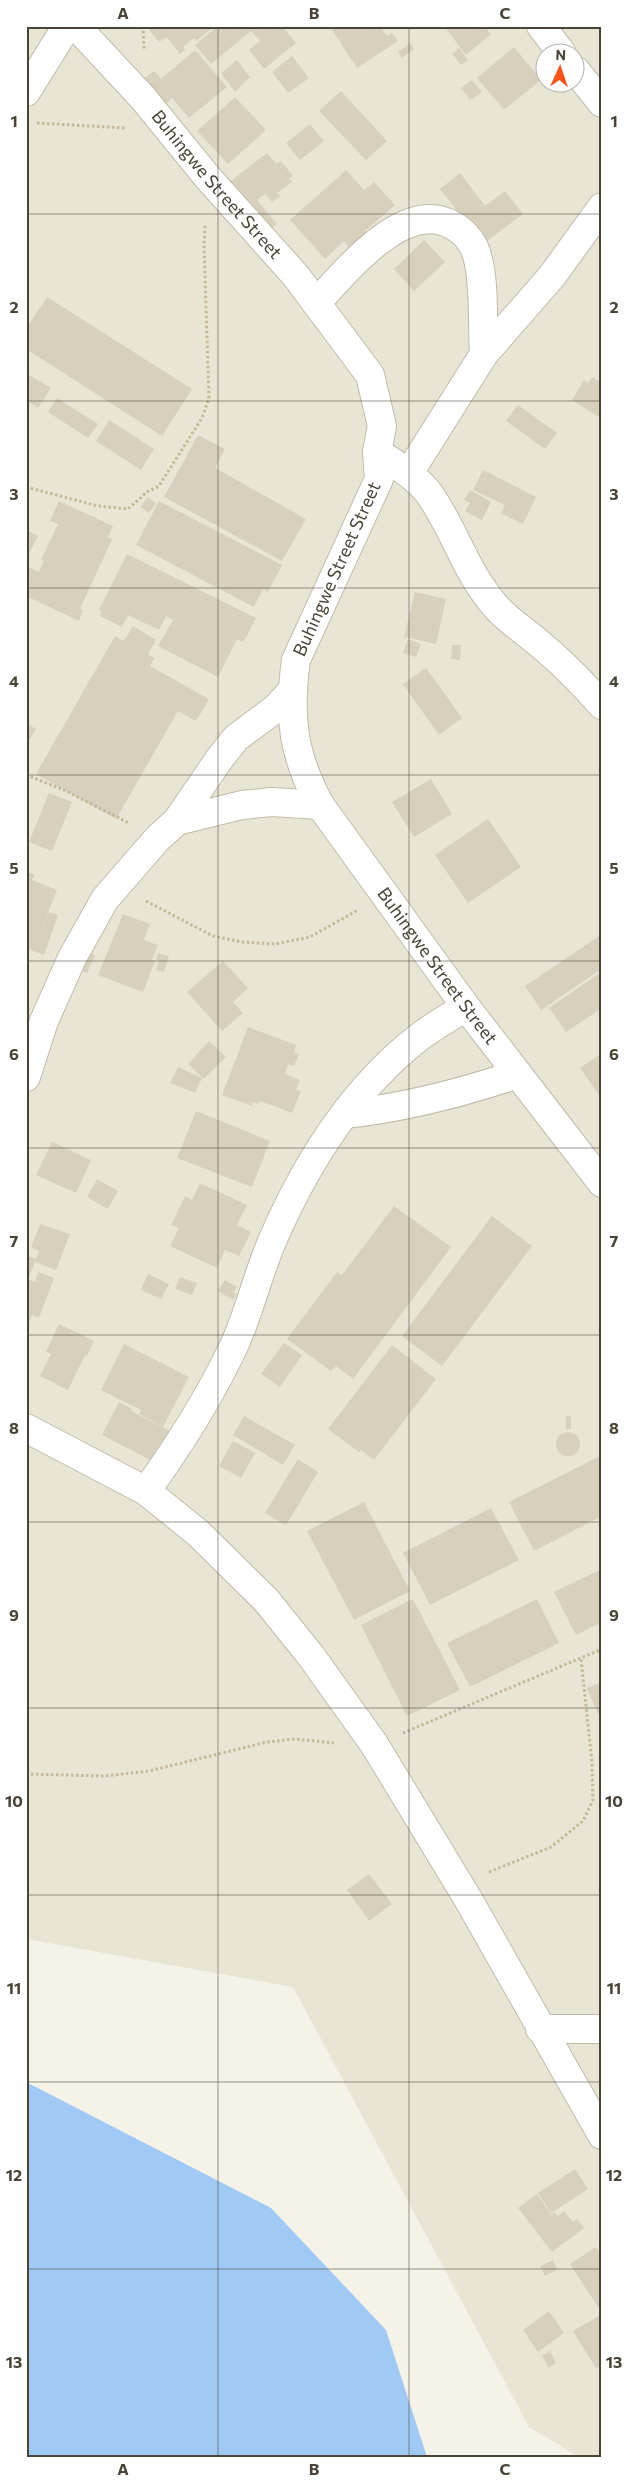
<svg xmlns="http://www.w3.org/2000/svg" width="628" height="2483" viewBox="0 0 628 2483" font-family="Commissioner,sans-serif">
	<rect width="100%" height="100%" fill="#f5f2e8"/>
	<path fill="#e9e5d5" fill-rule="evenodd" d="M26 26H602V2457H579L529 2427 293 1987 26 1939ZM546 52H576V82H546Z"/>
	<polygon fill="#a0c9f6" points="26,2082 271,2208 386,2330 427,2457 26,2457"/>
	<g fill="#d7d0bc">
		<polygon points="146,26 215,26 196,41 194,38 183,47 185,50 180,54 167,37 159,42"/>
		<polygon points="218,26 282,26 296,43 264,69 249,50 260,41 251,31 211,64 195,45"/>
		<polygon points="333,26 380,26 387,36 392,33 398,41 357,68 331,28"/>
		<polygon points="444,26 484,26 491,34 466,55"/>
		<polygon points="410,43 414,49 402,58 398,52"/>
		<polygon points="514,47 541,80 504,110 477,78"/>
		<polygon points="459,48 468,60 461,65 452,54"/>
		<polygon points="195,50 227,87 189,118 172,98 160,109 141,81 154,71 161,79"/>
		<polygon points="292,56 309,78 288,93 272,72"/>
		<polygon points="237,60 250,77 235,92 221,73"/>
		<polygon points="472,80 482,92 470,100 461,88"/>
		<polygon points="341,91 387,141 366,160 319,111"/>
		<polygon points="235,97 266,130 228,164 197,131"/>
		<polygon points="310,124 324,141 300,160 286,143"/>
		<polygon points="267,153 277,164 281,161 293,176 289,179 292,182 277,193 280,196 272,202 265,194 257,200 277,224 270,229 231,181"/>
		<polygon points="346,170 364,190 374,182 395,205 365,231 369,236 352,251 344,241 325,259 290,220"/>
		<polygon points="460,173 485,206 505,191 523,214 483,244 440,189"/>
		<polygon points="424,240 445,262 414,291 394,269"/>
		<polygon points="47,297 192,389 162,436 26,349 26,329"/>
		<polygon points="26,373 51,388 38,408 26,400"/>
		<polygon points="592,377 602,383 602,419 572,400 584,380 588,383"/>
		<polygon points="57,398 98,424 88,438 48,412"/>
		<polygon points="518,405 557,433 545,449 506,421"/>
		<polygon points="109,420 154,449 141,470 96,441"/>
		<polygon points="198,435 225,449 215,468 306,519 282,561 164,497"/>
		<polygon points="483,470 536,497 523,524 501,513 505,505 473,490"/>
		<polygon points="470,490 491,502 482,520 465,511 470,503 464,500"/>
		<polygon points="148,497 156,503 149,513 140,507"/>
		<polygon points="59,501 113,526 108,537 112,539 80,609 83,610 79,621 26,596 26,566 39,572 44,561 41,560 58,524 50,521"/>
		<polygon points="159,501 282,565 268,592 263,589 254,607 136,545"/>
		<polygon points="26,530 38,536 26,560"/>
		<polygon points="127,554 256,618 246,638 242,642 237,639 218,677 158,646 173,620 166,616 159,630 128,615 122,627 100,616 102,611 99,610"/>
		<polygon points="415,592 446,599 436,644 404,637"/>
		<polygon points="133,626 156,640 148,654 154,658 150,666 209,699 196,721 178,711 116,819 36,774 115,636 124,641"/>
		<polygon points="408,639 421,644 416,657 403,653"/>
		<polygon points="452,645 461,645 460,660 451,659"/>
		<polygon points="426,668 462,718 439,735 403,684"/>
		<polygon points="26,723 36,729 26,745"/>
		<polygon points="431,779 452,814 414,837 392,802"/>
		<polygon points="49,793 72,802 52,851 29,842"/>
		<polygon points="488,819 521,867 468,903 435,855"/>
		<polygon points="26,871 35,875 32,880 57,890 41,930 49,912 58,915 44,955 26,948"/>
		<polygon points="123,914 150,924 144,940 158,945 152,960 155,961 143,992 98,975"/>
		<polygon points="602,934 602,965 598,967 600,970 541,1010 525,986"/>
		<polygon points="82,950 95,955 87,973 75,967"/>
		<polygon points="158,953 169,956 164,972 156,970 159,961 156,960"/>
		<polygon points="223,961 248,988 233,1002 243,1013 222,1031 187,992"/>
		<polygon points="598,974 602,979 602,1008 566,1032 549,1008"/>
		<polygon points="248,1027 296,1045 294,1052 299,1054 294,1066 288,1064 285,1074 300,1080 296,1090 301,1091 292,1113 260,1101 258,1104 253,1102 252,1106 222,1095"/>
		<polygon points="209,1041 226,1057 204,1079 188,1064"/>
		<polygon points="602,1053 602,1099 580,1068"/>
		<polygon points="178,1067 202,1078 195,1093 170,1083"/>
		<polygon points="196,1111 270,1141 252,1187 177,1158"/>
		<polygon points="52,1142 91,1160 76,1193 36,1175"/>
		<polygon points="97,1179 118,1191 108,1209 87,1197"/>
		<polygon points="200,1183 247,1205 237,1225 251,1232 239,1256 225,1250 217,1268 170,1246 179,1228 171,1225 185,1196 192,1200"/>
		<polygon points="394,1206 451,1247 353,1379 336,1366 331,1371 287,1339 337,1272 342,1275"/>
		<polygon points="492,1216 532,1246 442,1366 402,1336"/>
		<polygon points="40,1224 70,1234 56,1270 35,1262 28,1279 35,1282 38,1272 54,1278 39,1318 32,1315 26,1329 26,1255 36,1259 39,1251 31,1247"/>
		<polygon points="148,1274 169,1284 161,1299 141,1290"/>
		<polygon points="180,1277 197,1283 192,1295 175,1289"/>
		<polygon points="225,1280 237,1287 233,1292 237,1294 233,1300 218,1291"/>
		<polygon points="59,1324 94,1341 87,1356 85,1355 68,1390 40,1376 51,1354 46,1352"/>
		<polygon points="284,1343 302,1355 280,1387 261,1374"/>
		<polygon points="124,1344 189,1377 163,1427 139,1414 141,1410 101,1390"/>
		<polygon points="392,1345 436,1379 374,1460 361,1450 359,1452 328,1429"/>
		<polygon points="119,1402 132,1409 131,1411 174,1433 158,1464 102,1435"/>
		<polygon points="244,1416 295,1445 283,1465 233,1435"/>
		<rect x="566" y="1416" width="5" height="13"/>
		<circle cx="568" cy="1444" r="12"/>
		<polygon points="233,1441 255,1453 241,1478 219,1466"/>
		<polygon points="602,1455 602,1516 534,1551 509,1502"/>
		<polygon points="298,1459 318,1472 286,1525 265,1513"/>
		<polygon points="364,1502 410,1591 354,1620 307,1531"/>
		<polygon points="491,1508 519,1560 430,1605 403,1553"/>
		<polygon points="602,1569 602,1622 576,1635 554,1592"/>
		<polygon points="413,1599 460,1690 407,1716 361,1625"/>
		<polygon points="537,1599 559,1643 470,1687 447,1643"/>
		<polygon points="602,1682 602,1713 598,1714 587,1688"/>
		<polygon points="369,1874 392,1904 369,1921 347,1890"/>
		<polygon points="575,2169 588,2189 551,2213 538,2193"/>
		<polygon points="537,2194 553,2217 552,2213 554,2212 558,2216 564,2211 573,2222 577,2219 584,2228 552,2252 518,2208"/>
		<polygon points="596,2247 602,2257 602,2304 598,2307 570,2264"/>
		<polygon points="553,2260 557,2270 545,2276 540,2266"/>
		<polygon points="549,2311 564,2333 538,2352 523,2330"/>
		<polygon points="602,2314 602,2365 596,2368 573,2331"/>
		<polygon points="550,2351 556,2363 549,2368 542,2356"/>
	</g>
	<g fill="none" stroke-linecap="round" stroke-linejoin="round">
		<g stroke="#c1bca9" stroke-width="30">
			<g id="minor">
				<path id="s1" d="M76 26 143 98 209 179 296 276 370 375 382 426 377 452 379 479 296 660C288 717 293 755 320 805L466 1007 602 1183"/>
				<polyline points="541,26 561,52"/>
				<polyline points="576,71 602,103"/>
				<polyline points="26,92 67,26"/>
				<path d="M316 303C347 271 405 196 454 226 466 233 475 245 478 259 485 287 482 324 484 354"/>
				<path d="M377 452C395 464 414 475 428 492 455 529 465 573 498 609 511 623 528 633 542 646 564 664 583 684 602 705"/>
				<polyline points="409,473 484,354 552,276 602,207"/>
				<polyline points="177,821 220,758 236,738 275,709 291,692"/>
				<polyline points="26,1077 44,1021 72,958 105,899 158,838 177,821 242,805 272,802 320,805"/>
				<path d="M345 1114C404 1108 461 1093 518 1074"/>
				<polyline points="26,1428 146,1491 198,1533 266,1600 311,1656 374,1744 468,1899 602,2135"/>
				<path d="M146 1491C178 1447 207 1401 231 1352 249 1316 257 1275 273 1239 306 1163 353 1089 418 1038 433 1026 450 1017 466 1007"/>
				<polyline points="540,2029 602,2029"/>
			</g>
		</g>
		<g stroke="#c4ba99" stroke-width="3" stroke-dasharray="2.5 2.5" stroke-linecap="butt">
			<polyline points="143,26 144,51"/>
			<polyline points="37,123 126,128"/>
			<polyline points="26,487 98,506 128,509 147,492 159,486 202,418 209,398 204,245 205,224"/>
			<polyline points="26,775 64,790 129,823"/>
			<polyline points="146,901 213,936 242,942 275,944 310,937 358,910"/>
			<polyline points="403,1733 602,1649"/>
			<polyline points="26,1774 105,1776 149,1771 267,1742 295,1739 334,1743"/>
			<polyline points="489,1872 551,1847 583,1821 593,1800 592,1763 581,1658"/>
		</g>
		<use href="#minor" stroke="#fff" stroke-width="28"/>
	</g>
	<path fill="none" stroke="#494436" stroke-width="1" stroke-opacity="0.55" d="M218 26V2457M409 26V2457M26 214H602M26 401H602M26 588H602M26 775H602M26 961H602M26 1148H602M26 1335H602M26 1522H602M26 1708H602M26 1895H602M26 2082H602M26 2269H602"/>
	<g text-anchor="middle" stroke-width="4" stroke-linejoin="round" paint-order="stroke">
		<g font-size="18" fill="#494436" stroke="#fff">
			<text dy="6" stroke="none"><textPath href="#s1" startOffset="212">Buhingwe Street Street</textPath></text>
			<text transform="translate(337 569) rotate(-66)" y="6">Buhingwe Street Street</text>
			<text dy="6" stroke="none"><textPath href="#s1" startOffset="1111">Buhingwe Street Street</textPath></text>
		</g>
	</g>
	<rect width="628" height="2483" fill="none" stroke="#ffffff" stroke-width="55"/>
	<g transform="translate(560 68) rotate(3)"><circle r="24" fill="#ffffff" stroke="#b6b4af"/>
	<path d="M0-4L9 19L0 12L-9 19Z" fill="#ff5214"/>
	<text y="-8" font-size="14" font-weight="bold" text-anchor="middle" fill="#494436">N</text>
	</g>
	<rect x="28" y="28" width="572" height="2428" fill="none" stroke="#494436" stroke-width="2"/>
	<g font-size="16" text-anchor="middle" font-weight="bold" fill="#494436">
		<text x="123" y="19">A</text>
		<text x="314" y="19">B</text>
		<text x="505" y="19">C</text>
		<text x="14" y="127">1</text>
		<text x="614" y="127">1</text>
		<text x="14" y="313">2</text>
		<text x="614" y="313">2</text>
		<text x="14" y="500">3</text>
		<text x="614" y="500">3</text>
		<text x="14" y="687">4</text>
		<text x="614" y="687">4</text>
		<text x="14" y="874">5</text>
		<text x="614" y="874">5</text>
		<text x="14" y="1060">6</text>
		<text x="614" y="1060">6</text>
		<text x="14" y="1247">7</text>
		<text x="614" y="1247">7</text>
		<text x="14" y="1434">8</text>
		<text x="614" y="1434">8</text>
		<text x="14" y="1621">9</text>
		<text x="614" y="1621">9</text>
		<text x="14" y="1807">10</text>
		<text x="614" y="1807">10</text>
		<text x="14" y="1994">11</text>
		<text x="614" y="1994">11</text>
		<text x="14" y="2181">12</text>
		<text x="614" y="2181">12</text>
		<text x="14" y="2368">13</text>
		<text x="614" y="2368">13</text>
		<text x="123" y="2475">A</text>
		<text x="314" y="2475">B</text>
		<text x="505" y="2475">C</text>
	</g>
</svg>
